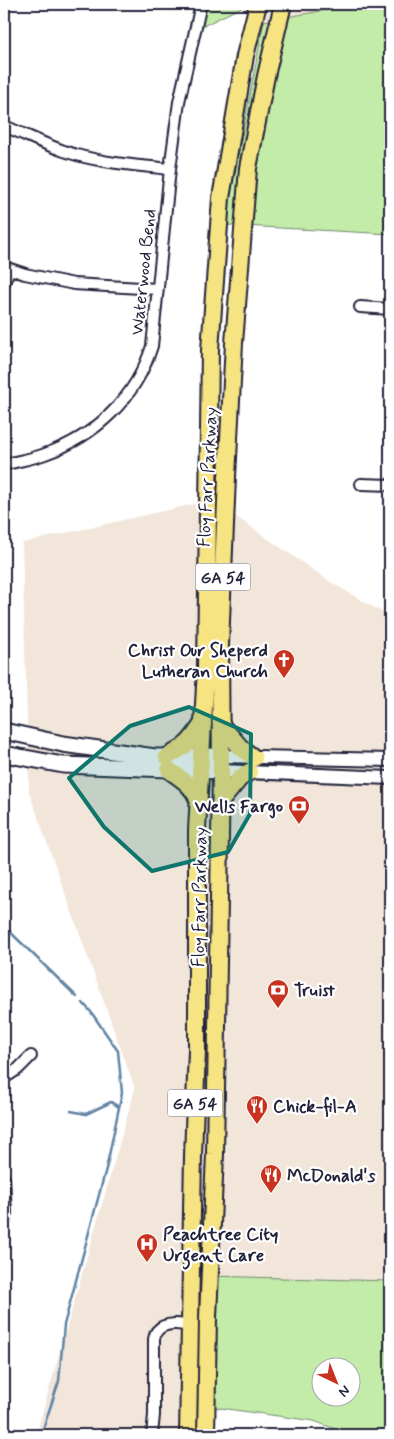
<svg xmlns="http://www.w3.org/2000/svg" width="394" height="1439" viewBox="0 0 394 1439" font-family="Mynerve,sans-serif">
	<rect width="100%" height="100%" fill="#fff"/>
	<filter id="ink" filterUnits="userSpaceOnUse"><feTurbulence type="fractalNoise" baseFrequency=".02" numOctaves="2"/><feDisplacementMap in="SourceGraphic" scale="10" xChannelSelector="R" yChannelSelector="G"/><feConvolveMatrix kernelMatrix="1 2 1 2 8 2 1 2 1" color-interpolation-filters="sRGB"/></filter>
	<g filter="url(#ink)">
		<g fill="#f2e6db">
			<polygon points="270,4 361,4 264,21"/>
			<polygon points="212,500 329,581 385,614 390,615 390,1281 209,1276 212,1435 36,1435 135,1089 29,792 22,543"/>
		</g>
		<g fill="#c2eca8" stroke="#728772" fill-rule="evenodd">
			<polygon points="205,4 248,4 203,26"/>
			<polygon points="361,4 390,4 390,234 225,225 264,21"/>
			<path d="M209 1276 390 1281V1435H351L314 1421 213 1407ZM322 1366H352V1396H322Z"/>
		</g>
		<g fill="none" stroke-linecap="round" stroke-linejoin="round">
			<g stroke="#5f83a3" stroke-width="2.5">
				<polyline points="4,926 77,997"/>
				<polyline points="71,1111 86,1114 111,1102 119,1107"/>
				<polyline points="41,1435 59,1381 64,1325 107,1165 122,1093 118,1051 91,1012 83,1003"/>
			</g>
			<g stroke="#22223b" stroke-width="14">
				<g id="minor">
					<path d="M4 126C24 134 44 144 64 151 98 163 135 165 170 169"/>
					<polyline points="4,267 25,274 74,284 157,289"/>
					<polyline points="4,283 9,270"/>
					<polyline points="360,307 390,309"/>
					<path d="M4 465C17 461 32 459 45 454 96 436 136 398 152 346L170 169 179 102 201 4"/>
					<polyline points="361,484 390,485"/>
					<polyline points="4,1078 18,1069 31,1056"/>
					<polyline points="4,1179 6,1212 4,1225"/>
					<path d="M152 1435 154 1415V1339C155 1336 155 1333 157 1331 164 1322 181 1323 190 1327"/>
				</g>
			</g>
			<g stroke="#22223b" stroke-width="16">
				<g id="tertiary">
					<polyline points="221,756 390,760"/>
					<polyline points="221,771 390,778"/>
				</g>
			</g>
			<g stroke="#22223b" stroke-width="19">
				<g id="secondary">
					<polyline points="4,731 63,744 155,757 221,756"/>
					<polyline points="4,754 63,765 221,771"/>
				</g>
			</g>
			<g stroke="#22223b" stroke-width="20">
				<g id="primary">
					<polyline points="221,725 241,748 254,758"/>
					<path d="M167 757C187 746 190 743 203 723"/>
					<path d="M169 770C182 779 192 785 199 801"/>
					<polyline points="221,801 240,778 249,772"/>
					<polyline points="188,1435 193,1156 197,1050 197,830 206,668 210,350 221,198 245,56 258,4"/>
					<polyline points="206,1435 208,1317 215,1154 221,771 220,645 227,477 234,343 248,168 266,76 283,4"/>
				</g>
			</g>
			<use href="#minor" stroke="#fff" stroke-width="10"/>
			<use href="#tertiary" stroke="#fff" stroke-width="12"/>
			<use href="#secondary" stroke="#fff" stroke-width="15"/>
			<use href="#primary" stroke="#f6e381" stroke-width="16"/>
		</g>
	</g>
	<path fill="#0f766e" fill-opacity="0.2" stroke="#0f766e" stroke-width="4" stroke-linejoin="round" d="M189 707 251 734 250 814 228 852 152 871 104 827 69 778 130 726Z"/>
	<defs>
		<g id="church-pin" transform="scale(1.125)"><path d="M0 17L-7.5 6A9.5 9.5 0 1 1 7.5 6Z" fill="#c8321e" stroke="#fff"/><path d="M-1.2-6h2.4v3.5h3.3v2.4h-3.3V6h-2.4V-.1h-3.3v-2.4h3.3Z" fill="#fff"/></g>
		<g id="bank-pin" transform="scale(1.125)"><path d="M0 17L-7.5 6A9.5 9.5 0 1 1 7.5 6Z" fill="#c8321e" stroke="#fff"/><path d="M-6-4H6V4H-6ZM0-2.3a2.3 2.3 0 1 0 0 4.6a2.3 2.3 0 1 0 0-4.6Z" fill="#fff"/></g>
		<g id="restaurant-pin" transform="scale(1.125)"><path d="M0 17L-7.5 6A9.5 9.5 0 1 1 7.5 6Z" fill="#c8321e" stroke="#fff"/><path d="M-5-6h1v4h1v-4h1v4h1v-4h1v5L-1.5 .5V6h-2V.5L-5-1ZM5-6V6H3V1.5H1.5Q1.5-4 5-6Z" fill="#fff"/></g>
		<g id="hospital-pin" transform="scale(1.125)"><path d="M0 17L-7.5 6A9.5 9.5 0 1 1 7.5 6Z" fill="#c8321e" stroke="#fff"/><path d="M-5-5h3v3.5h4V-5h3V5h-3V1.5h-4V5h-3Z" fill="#fff"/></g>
	</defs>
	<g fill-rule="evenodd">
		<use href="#church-pin" x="284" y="660"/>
		<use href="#bank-pin" x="299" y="806"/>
		<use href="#bank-pin" x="278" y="990"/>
		<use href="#restaurant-pin" x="257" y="1106"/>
		<use href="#restaurant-pin" x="271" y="1175"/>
		<use href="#hospital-pin" x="147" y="1244"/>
	</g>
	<g text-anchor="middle" stroke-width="4.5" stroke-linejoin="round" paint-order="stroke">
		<g fill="#fff" stroke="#646476" stroke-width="1">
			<rect x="195.5" y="563.5" width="55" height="27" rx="4"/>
			<rect x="167.5" y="1089.5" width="55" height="27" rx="4"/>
		</g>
		<g font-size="16" font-weight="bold" fill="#22223b">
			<text x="223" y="583">GA 54</text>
			<text x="195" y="1109">GA 54</text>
		</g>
		<g font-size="18" fill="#22223b" stroke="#fff">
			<text transform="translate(143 272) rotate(-84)" y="6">Waterwood Bend</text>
			<text transform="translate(207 477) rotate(-87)" y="6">Floy Farr Parkway</text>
			<text transform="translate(199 897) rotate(-89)" y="6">Floy Farr Parkway</text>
		</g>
		<g font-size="18" font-weight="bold" fill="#22223b" stroke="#fff" text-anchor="start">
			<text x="268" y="656" text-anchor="end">Christ Our Sheperd<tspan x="268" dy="21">Lutheran Church</tspan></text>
			<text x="283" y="812" text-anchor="end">Wells Fargo</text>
			<text x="294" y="996">Truist</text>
			<text x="273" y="1112">Chick-fil-A</text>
			<text x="287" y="1181">McDonald's</text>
			<text x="163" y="1240">Peachtree City<tspan x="163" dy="21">Urgent Care</tspan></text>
		</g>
	</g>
	<rect width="394" height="1439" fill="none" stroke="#fff" stroke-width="20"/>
	<rect x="10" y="10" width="374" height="1419" fill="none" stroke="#22223b" stroke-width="2" filter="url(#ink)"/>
	<g transform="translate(336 1382) rotate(137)"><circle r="24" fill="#ffffff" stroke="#a7a7b1"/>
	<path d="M0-4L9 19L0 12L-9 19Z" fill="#c8321e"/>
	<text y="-8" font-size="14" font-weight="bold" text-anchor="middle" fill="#22223b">N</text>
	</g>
</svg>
